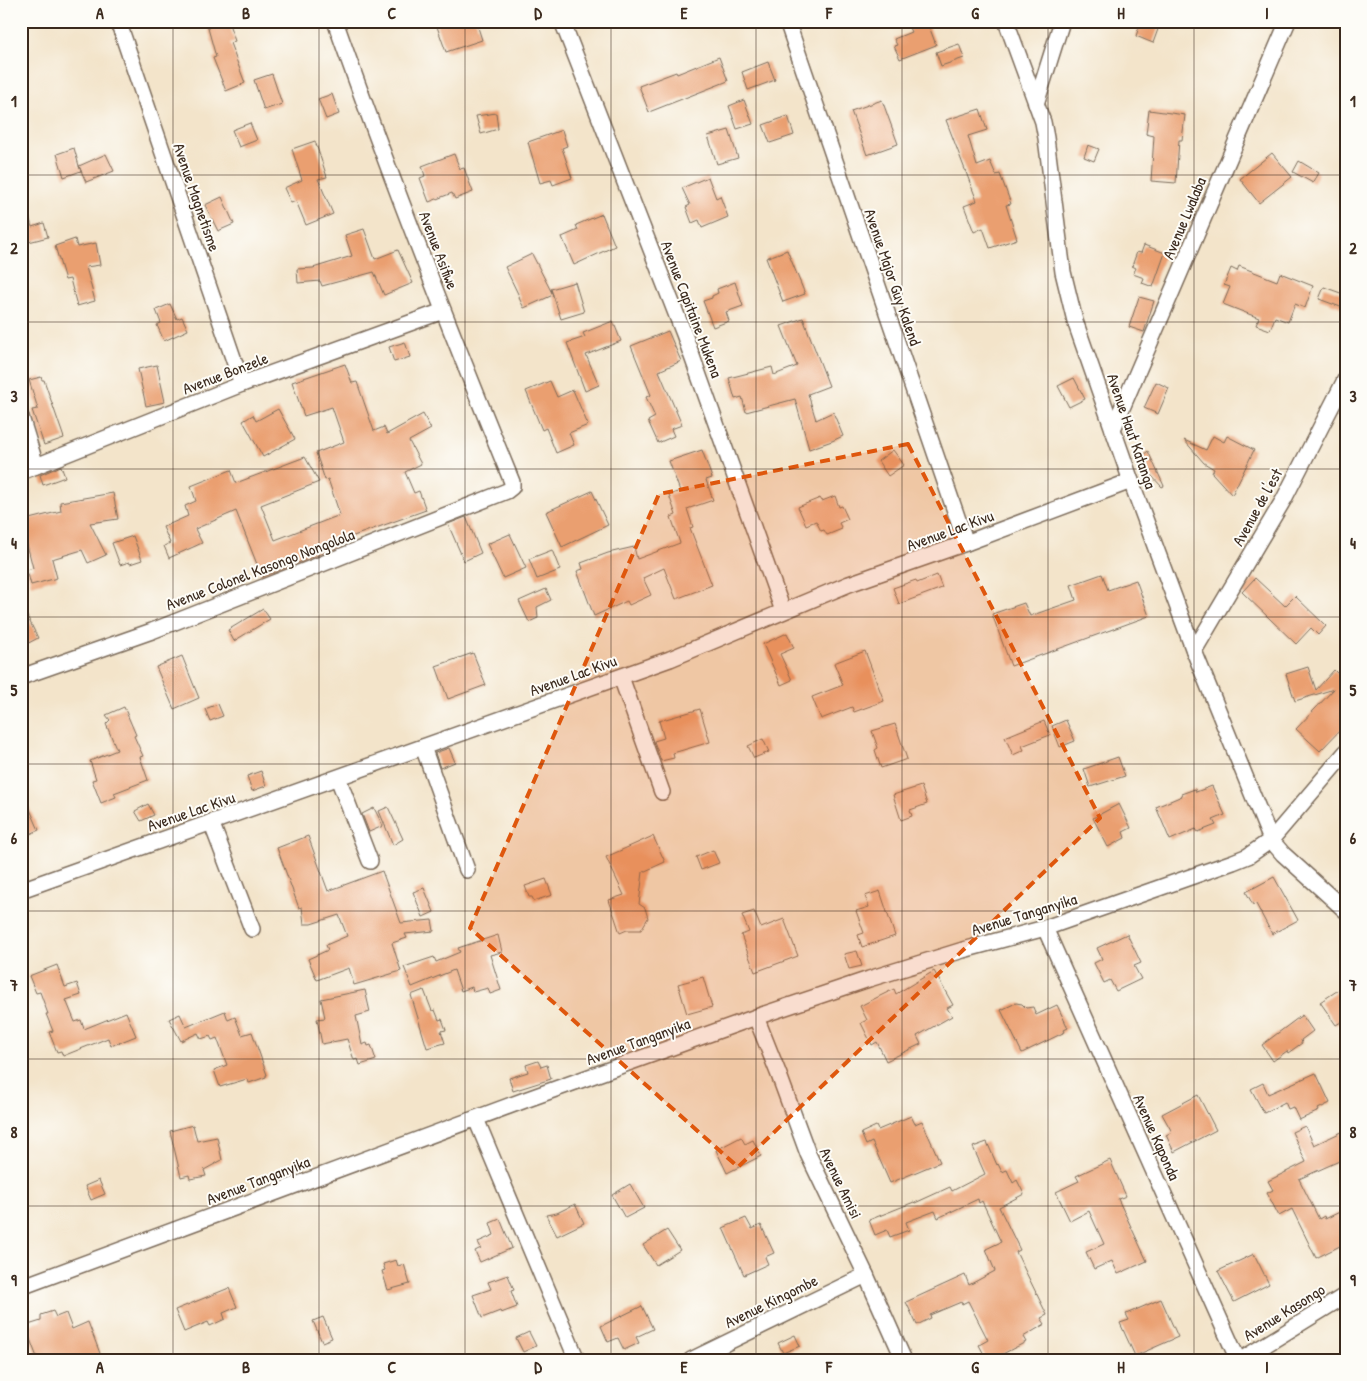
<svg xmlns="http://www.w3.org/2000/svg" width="1367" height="1381" viewBox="0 0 1367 1381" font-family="'Patrick Hand',sans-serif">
	<rect width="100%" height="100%" fill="#fdfcf7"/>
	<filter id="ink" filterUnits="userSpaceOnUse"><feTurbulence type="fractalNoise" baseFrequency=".02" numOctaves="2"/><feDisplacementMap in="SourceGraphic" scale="10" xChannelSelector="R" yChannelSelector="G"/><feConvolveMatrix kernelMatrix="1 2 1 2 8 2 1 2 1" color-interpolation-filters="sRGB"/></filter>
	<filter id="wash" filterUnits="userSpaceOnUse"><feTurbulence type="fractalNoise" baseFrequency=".0096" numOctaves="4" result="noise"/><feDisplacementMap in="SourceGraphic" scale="20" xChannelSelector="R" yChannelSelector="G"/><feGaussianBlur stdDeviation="1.12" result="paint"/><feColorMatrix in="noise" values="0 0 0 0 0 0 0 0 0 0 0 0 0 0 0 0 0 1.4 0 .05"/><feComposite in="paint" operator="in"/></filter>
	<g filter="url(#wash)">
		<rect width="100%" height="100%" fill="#f3e4ca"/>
		<g id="blocks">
			<g fill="#ea9f70">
				<polygon points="206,21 228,21 235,41 230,43 245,83 226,91 213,58 216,57"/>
				<polygon points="435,21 476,21 482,40 446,52"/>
				<polygon points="906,21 927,21 936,45 900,59 894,46 897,45 894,39 911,32"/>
				<polygon points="1141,21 1161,21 1153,43 1136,36"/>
				<polygon points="959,44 964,58 941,66 936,52"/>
				<polygon points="719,57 728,81 649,112 639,86 676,72 677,74"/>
				<polygon points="768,62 775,80 748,90 742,72"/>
				<polygon points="272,74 282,104 264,110 254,80"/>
				<polygon points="332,94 339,114 326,119 318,99"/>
				<polygon points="744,100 753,124 737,129 729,106"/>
				<polygon points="882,100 898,144 867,155 851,111"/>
				<polygon points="980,109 987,130 968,136 977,166 990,161 996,175 1000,174 1011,204 1006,205 1017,239 990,248 983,228 974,232 964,206 977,201 946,120"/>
				<polygon points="1149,110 1185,115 1182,140 1179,140 1176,183 1151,181 1154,136 1146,134"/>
				<polygon points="496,113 498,129 481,134 476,116"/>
				<polygon points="788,116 794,135 770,143 763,125"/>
				<polygon points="250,123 257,140 239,147 232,130"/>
				<polygon points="562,130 567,146 562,148 572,178 553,185 551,180 540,183 528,142"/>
				<polygon points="729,130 738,158 717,164 708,136"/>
				<polygon points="315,141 327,177 318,179 333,214 306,225 296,201 291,203 284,188 302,180 292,149"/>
				<polygon points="1088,145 1099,149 1094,161 1084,157"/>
				<polygon points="74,148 79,166 106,154 114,171 86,182 79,166 81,171 64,177 57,154"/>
				<polygon points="1272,153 1292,177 1259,203 1240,179"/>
				<polygon points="454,154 460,169 464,168 473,192 455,199 452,193 429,202 420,178 425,176 422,166"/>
				<polygon points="1299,161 1319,173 1313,183 1293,172"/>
				<polygon points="708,177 716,198 720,196 728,217 702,228 699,220 692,223 686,207 690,205 682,188"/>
				<polygon points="222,197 234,224 218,231 205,205"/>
				<polygon points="25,201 32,227 44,223 48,237 21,244 21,202"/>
				<polygon points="602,214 615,246 574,265 562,237 578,230 576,225"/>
				<polygon points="364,229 375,259 398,250 413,283 384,295 374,272 322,286 320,281 298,283 297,269 313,268 352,256 345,235"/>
				<polygon points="75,239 77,247 96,243 100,265 86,267 95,301 77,306 70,279 65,280 55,246"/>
				<polygon points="1144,245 1165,253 1153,287 1142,283 1144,278 1133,274 1136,268 1132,266 1137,252 1141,253"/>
				<polygon points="787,250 805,294 783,302 766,258"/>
				<polygon points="532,254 553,295 524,308 519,298 520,298 505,267"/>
				<polygon points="1239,266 1277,281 1280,273 1313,286 1305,308 1295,304 1288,322 1275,317 1270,330 1256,325 1259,318 1223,304 1230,287 1224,285 1231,268 1237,271"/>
				<polygon points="575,282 584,312 561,319 551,289"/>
				<polygon points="735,282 743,306 726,312 729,321 713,327 703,301 712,298 712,296 718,293 717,289"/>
				<polygon points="1324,287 1346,295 1346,309 1319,299"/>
				<polygon points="1139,297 1154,301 1144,332 1129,327"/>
				<polygon points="170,304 177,319 182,317 188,330 164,341 157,325 161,323 156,310"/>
				<polygon points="803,318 829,386 808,394 816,420 833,412 843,436 832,441 809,449 795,399 746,412 742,397 735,399 729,378 772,367 774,375 797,366 781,326"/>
				<polygon points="613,321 621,341 586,355 599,385 585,391 567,343 585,337 583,333"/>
				<polygon points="668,331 681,361 659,371 682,425 671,429 674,436 658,443 648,421 655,417 646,397 651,395 631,346"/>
				<polygon points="405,342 410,357 394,362 389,347"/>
				<polygon points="345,364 352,383 357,382 374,431 384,427 387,434 423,414 431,429 409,441 421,464 405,472 414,493 419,491 426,510 334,543 336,548 262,577 236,511 195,529 202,543 169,558 164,546 170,543 163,527 188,516 185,506 196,501 191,486 231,470 236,483 305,457 319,482 261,505 275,540 340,515 328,479 325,480 316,453 344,442 332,407 304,416 292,382"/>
				<polygon points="157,365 165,402 146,406 138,369"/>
				<polygon points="41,377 42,380 44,380 64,438 44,445 32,410 38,409 29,380"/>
				<polygon points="1074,378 1085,399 1069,407 1058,386"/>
				<polygon points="550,381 557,397 573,390 588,425 569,433 574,445 556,453 546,428 542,430 526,391"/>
				<polygon points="1156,382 1169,388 1158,414 1144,408"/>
				<polygon points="278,409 295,439 263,457 243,421 253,415 256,421"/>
				<polygon points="1213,436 1224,442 1227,436 1254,450 1232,495 1212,473 1214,469 1204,463 1184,440 1206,450"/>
				<polygon points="702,450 712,478 706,480 713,500 687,509 693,527 690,528 712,585 676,599 664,568 643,578 651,595 629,605 627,601 594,616 577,571 583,569 581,563 608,553 634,547 637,559 680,543 671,517 676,515 669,495 680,491 669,461"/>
				<polygon points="893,450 904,465 888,476 878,461"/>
				<polygon points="1148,451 1164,486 1162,487 1137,460"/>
				<polygon points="61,466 65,477 43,485 40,475"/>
				<polygon points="592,491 608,525 562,547 546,512"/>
				<polygon points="113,493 118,519 90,523 106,555 88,563 82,550 52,559 57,578 31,585 27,570 33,568 21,521 61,511 60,502"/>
				<polygon points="835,496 839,507 842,506 848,519 839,523 842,529 827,535 824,530 821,531 816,521 806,525 798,507 820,498 822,501"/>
				<polygon points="466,517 481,553 464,561 448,524"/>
				<polygon points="510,534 526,568 503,578 487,544"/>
				<polygon points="133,536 142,560 130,564 129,562 120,565 112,543"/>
				<polygon points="552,550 560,570 537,579 529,559"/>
				<polygon points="1102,574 1108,590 1136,580 1149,616 1011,666 992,614 1024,603 1030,616 1076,600 1071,585"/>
				<polygon points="937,575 942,588 899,604 893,588 916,580 917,583"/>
				<polygon points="1255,578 1285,606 1295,596 1326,626 1318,635 1311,628 1296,644 1242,592"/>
				<polygon points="546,589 551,600 537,607 538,618 529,622 519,601"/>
				<polygon points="21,604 38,638 21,647"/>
				<polygon points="263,609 270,619 234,641 228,630"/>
				<polygon points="787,633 794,648 780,654 792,680 781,685 763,644"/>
				<polygon points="865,651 884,701 854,712 852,707 821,719 812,697 843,685 834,663"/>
				<polygon points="473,653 486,685 448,699 436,666"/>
				<polygon points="182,656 199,698 174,709 156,667"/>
				<polygon points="1346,666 1346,724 1320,751 1296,729 1334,689 1295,701 1286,674 1308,667 1316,690 1334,670 1338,674"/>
				<polygon points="218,704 223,716 210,721 205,709"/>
				<polygon points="124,707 136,735 134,736 143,756 140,757 148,780 114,793 116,797 101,803 92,780 96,779 90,761 117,750 106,724 110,720 106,715"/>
				<polygon points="700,709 710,742 673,753 674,758 661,761 654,741 664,738 659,721"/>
				<polygon points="1066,720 1075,741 1060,747 1052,726"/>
				<polygon points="1044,721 1050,735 1022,746 1024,750 1013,755 1005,737"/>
				<polygon points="895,724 907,759 881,768 875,750 878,748 872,731"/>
				<polygon points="763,739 769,752 754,758 748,746"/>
				<polygon points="449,748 455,762 440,768 435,753"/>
				<polygon points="1118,757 1125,776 1090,787 1084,769"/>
				<polygon points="261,771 266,786 252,791 247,776"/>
				<polygon points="921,786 927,804 910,810 912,816 901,820 893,795"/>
				<polygon points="1212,786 1225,815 1213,820 1216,825 1198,832 1196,829 1170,840 1156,807 1182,796 1181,794 1195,789 1196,792"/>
				<polygon points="21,789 39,830 21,838"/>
				<polygon points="148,804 154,815 141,821 135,811"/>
				<polygon points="1119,804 1131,828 1123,832 1125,838 1108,847 1093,818"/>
				<polygon points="388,807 403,839 393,845 379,811"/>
				<polygon points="374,808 383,826 369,832 362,814"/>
				<polygon points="308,836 328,891 382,871 401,923 432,920 434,931 405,934 407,938 392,943 401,971 354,985 349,968 317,980 308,959 328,950 326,945 347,936 339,915 311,924 304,924 302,907 299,908 277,848"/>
				<polygon points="653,836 665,862 643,872 639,904 645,908 648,918 641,930 627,930 620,933 609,900 624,895 606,857"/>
				<polygon points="713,850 719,863 701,870 696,857"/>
				<polygon points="1274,877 1298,920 1272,934 1256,904 1253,905 1246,892"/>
				<polygon points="546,879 552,895 534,901 532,897 529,897 525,886"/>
				<polygon points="424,888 434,912 423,917 413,892"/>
				<polygon points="880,891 895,936 862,947 858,935 864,933 856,911 869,907 865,896"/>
				<polygon points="754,911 761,928 784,919 798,956 755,972 741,935 749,932 742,915"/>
				<polygon points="1127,934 1141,963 1134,966 1141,979 1116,991 1110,980 1104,983 1094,963 1102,959 1097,948"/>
				<polygon points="498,935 502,952 490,955 501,990 490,994 488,988 473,992 472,987 461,991 454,970 412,987 404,967 434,957 436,962 460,952 458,948"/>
				<polygon points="857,951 862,966 849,969 844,954"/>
				<polygon points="57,965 65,987 77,983 81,995 66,1000 75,1022 81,1020 84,1029 126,1012 136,1036 111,1046 108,1038 63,1056 61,1051 57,1052 49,1032 53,1031 46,1014 48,1014 40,992 36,993 29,976"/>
				<polygon points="934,971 953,1005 947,1008 952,1016 917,1036 921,1044 886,1061 877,1042 872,1045 861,1023 867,1020 860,1006 894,989 896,994"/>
				<polygon points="703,977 712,1007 687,1014 678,984"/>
				<polygon points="1346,985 1346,1019 1336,1025 1320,1002"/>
				<polygon points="365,990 370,1012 356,1016 362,1045 367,1043 368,1046 371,1045 376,1060 360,1065 358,1059 354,1060 347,1039 322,1044 317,1019 325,1018 321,999"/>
				<polygon points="424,990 432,1011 435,1010 439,1020 442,1019 446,1030 441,1031 445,1043 427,1048 411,995"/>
				<polygon points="1016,1003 1022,1004 1026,1008 1033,1007 1036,1015 1057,1005 1068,1028 1064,1030 1065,1032 1022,1053 1001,1010"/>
				<polygon points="225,1011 228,1020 235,1017 242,1035 252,1032 267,1075 266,1075 266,1077 249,1083 247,1079 220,1087 214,1070 227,1065 217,1038 212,1040 210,1036 201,1039 198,1033 181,1041 169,1019 180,1014 186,1027"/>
				<polygon points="1302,1015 1313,1031 1301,1040 1302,1043 1288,1053 1287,1051 1273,1061 1262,1045"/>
				<polygon points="538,1061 541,1067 547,1065 551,1079 513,1091 509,1078 528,1072 526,1065"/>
				<polygon points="1316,1073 1330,1103 1318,1109 1319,1111 1299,1120 1293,1107 1288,1109 1285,1102 1264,1113 1251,1089 1263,1083 1268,1094"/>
				<polygon points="1198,1095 1216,1130 1174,1152 1166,1135 1172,1132 1162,1114"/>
				<polygon points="911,1116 915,1124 922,1121 940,1162 890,1183 872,1142 866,1145 861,1133 876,1126 878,1130"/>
				<polygon points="193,1125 197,1141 217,1137 222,1160 204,1170 206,1176 190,1179 189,1175 181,1177 170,1131"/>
				<polygon points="1305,1126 1314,1145 1346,1130 1346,1158 1299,1179 1319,1219 1324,1216 1325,1219 1346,1209 1346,1243 1316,1258 1292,1209 1279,1216 1267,1193 1273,1190 1268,1181 1306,1162 1292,1132"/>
				<polygon points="741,1137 745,1144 753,1140 761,1156 727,1173 716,1150"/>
				<polygon points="987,1142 997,1165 998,1164 1002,1172 1007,1170 1013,1183 1017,1180 1024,1194 999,1207 1020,1250 1016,1252 1047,1315 1041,1318 1045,1324 1023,1337 1026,1342 991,1360 987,1360 979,1345 988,1340 968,1301 962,1304 961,1302 930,1315 931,1318 917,1325 906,1302 965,1275 969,1285 995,1271 986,1249 1001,1242 982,1201 979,1203 978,1199 938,1218 935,1211 906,1222 909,1230 890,1237 887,1230 875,1235 869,1220 914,1202 915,1203 950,1187 952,1191 985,1174 973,1147"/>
				<polygon points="1110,1160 1126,1196 1118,1199 1147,1261 1118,1274 1112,1261 1094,1269 1086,1252 1104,1244 1089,1211 1070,1221 1056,1192 1079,1181 1076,1176"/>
				<polygon points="99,1180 105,1194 91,1200 85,1186"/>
				<polygon points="630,1184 644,1208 625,1218 612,1195"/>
				<polygon points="575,1204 584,1223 557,1236 546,1215 557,1213"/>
				<polygon points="746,1218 752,1229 761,1225 774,1253 765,1257 768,1264 744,1275 723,1228"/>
				<polygon points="500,1219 512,1248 480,1262 475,1251 481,1248 478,1242 494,1235 490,1223"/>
				<polygon points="667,1230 680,1250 656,1265 643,1245"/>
				<polygon points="1254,1254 1269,1284 1234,1302 1218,1271"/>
				<polygon points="396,1260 398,1266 404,1264 410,1284 388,1290 382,1271 385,1270 383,1264"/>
				<polygon points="508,1275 514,1290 511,1291 517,1307 501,1313 500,1311 482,1318 473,1295 491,1289 488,1282"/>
				<polygon points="229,1288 237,1307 223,1313 225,1319 210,1326 208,1322 184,1332 175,1310"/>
				<polygon points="1161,1299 1178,1337 1135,1356 1120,1323 1129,1320 1126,1314"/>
				<polygon points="642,1306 653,1329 636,1337 639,1343 624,1350 618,1338 608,1342 601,1326"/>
				<polygon points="53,1311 56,1317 66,1313 72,1329 88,1322 101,1356 90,1360 38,1360 25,1326 41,1321 41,1315"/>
				<polygon points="323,1317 332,1338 322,1342 313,1321"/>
				<polygon points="529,1332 536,1346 523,1352 516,1338"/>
				<polygon points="795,1335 800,1346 783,1353 778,1343"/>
			</g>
		</g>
	</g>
	<g filter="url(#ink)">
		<use href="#blocks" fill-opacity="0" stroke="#7b6b5a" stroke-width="1"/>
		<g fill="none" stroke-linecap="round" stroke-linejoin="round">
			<g stroke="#7b6b5a" stroke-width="18">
				<g id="minor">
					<polyline points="118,21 242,384"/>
					<polyline points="562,21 684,334 783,611"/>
					<polyline points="787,21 966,543"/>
					<polyline points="1006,21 1043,122 1046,138 1063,272 1075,321 1131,481 1194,651 1271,840 1283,854 1346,911"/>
					<polyline points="1036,104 1062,21"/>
					<polyline points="21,417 36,466"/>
					<polyline points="1113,429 1288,21"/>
					<polyline points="21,472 242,384 443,311"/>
					<polyline points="1194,651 1284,499 1346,378"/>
					<path d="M21 677 152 631 507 491 512 487V482C450 330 390 177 335 21"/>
					<polyline points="621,677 662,792"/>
					<polyline points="423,747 467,870"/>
					<polyline points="338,778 370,861"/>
					<polyline points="211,822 252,929"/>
					<polyline points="21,890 670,659 849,584 966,543 1131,481"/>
					<polyline points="1045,928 1238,1360"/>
					<polyline points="756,1017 779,1075 808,1154 866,1275 904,1360"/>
					<polyline points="476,1119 577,1360"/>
					<polyline points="21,1287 525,1100 756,1017 869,979 963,950 1045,928 1233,862 1248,856 1271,840 1346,752"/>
					<polyline points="691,1360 866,1275"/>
					<polyline points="1241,1360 1346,1295"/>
				</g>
			</g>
			<use href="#minor" stroke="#fff" stroke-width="15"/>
		</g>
	</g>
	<path fill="#df570d" fill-opacity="0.2" stroke="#df570d" stroke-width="4" stroke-dasharray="10 6" stroke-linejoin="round" d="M908 444 1100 818 738 1167 470 928 659 494Z"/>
	<path fill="none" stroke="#3b2a1e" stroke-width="1" stroke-opacity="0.55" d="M173 21V1360M319 21V1360M465 21V1360M611 21V1360M756 21V1360M902 21V1360M1048 21V1360M1194 21V1360M21 175H1346M21 322H1346M21 469H1346M21 617H1346M21 764H1346M21 911H1346M21 1059H1346M21 1206H1346"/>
	<g text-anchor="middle" stroke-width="4" stroke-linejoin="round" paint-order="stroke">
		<g font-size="16" fill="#3b2a1e" stroke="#fdfcf7">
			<text transform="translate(197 197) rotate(71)" y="6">Avenue Magnetisme</text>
			<text transform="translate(1184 218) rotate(-67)" y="6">Avenue Lwalaba</text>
			<text transform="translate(439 250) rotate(69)" y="6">Avenue Asifiwe</text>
			<text transform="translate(893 277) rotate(71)" y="6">Avenue Major Guy Kalend</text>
			<text transform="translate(692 309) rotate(69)" y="6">Avenue Capitaine Mukena</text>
			<text transform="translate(225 373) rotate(-21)" y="6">Avenue Bonzele</text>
			<text transform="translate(1132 431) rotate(71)" y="6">Avenue Haut Katanga</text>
			<text transform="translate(1257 507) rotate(-61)" y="6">Avenue de l'est</text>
			<text transform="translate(950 530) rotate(-20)" y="6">Avenue Lac Kivu</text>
			<text transform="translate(260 569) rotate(-21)" y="6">Avenue Colonel Kasongo Nongolola</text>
			<text transform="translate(573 675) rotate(-20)" y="6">Avenue Lac Kivu</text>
			<text transform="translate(191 811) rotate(-19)" y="6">Avenue Lac Kivu</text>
			<text transform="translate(1024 914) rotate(-17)" y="6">Avenue Tanganyika</text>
			<text transform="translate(638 1041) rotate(-20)" y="6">Avenue Tanganyika</text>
			<text transform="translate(1157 1137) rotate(66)" y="6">Avenue Kaponda</text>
			<text transform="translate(258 1180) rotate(-21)" y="6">Avenue Tanganyika</text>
			<text transform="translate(841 1183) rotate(64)" y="6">Avenue Amisi</text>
			<text transform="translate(771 1301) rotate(-26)" y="6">Avenue Kingombe</text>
			<text transform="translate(1284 1312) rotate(-32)" y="6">Avenue Kasongo</text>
		</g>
	</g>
	<rect width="1367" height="1381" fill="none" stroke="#fdfcf7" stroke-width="55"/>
	<rect x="28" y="28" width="1312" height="1326" fill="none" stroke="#3b2a1e" stroke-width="2"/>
	<g font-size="16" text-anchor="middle" font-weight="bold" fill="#3b2a1e">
		<text x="100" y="19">A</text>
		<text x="246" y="19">B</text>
		<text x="392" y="19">C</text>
		<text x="538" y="19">D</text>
		<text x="684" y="19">E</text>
		<text x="829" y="19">F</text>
		<text x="975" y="19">G</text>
		<text x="1121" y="19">H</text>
		<text x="1267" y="19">I</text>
		<text x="14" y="107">1</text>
		<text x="1353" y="107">1</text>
		<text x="14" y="254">2</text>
		<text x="1353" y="254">2</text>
		<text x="14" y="402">3</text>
		<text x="1353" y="402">3</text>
		<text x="14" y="549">4</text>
		<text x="1353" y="549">4</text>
		<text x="14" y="696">5</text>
		<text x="1353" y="696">5</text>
		<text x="14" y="844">6</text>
		<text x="1353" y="844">6</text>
		<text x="14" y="991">7</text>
		<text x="1353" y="991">7</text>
		<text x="14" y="1138">8</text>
		<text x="1353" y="1138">8</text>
		<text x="14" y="1286">9</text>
		<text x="1353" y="1286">9</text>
		<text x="100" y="1373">A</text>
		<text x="246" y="1373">B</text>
		<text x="392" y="1373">C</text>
		<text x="538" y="1373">D</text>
		<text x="684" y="1373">E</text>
		<text x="829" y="1373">F</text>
		<text x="975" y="1373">G</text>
		<text x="1121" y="1373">H</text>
		<text x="1267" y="1373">I</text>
	</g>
</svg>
